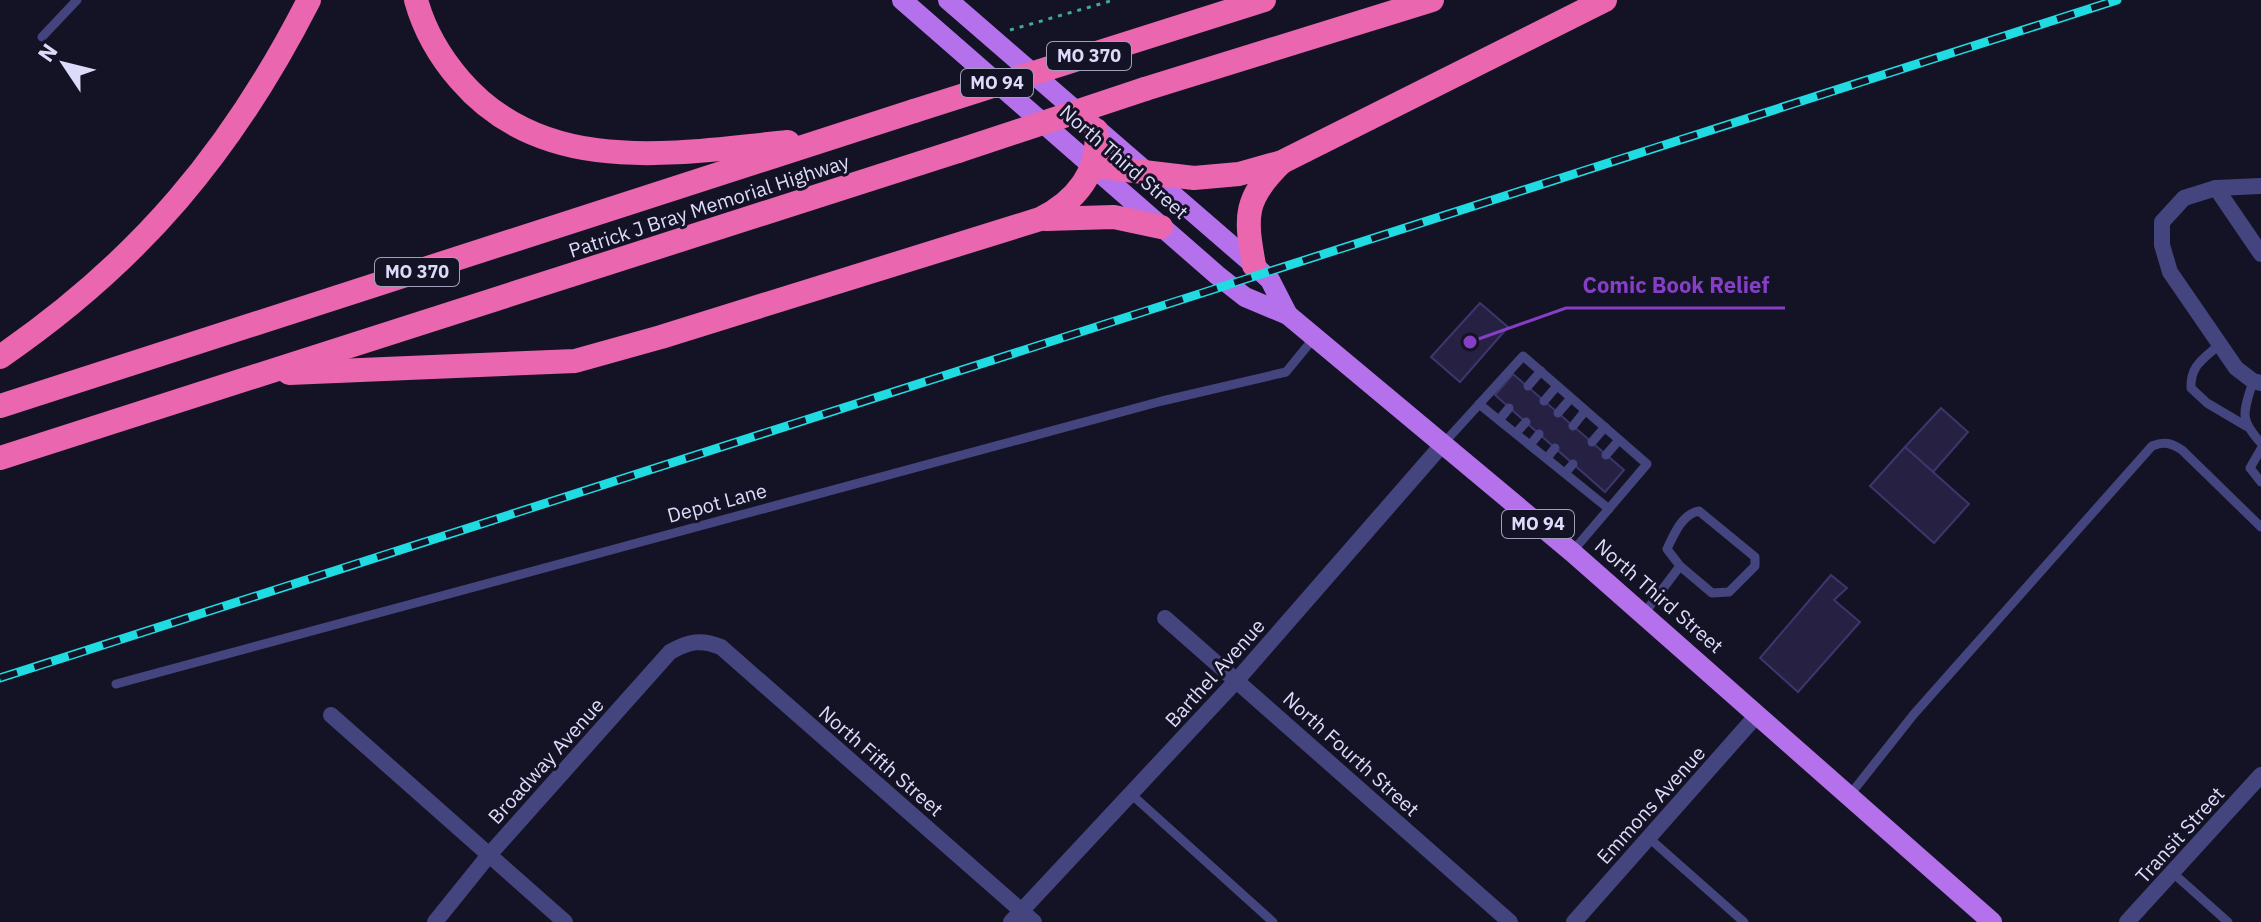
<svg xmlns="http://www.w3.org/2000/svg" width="2261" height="922" viewBox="0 0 2261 922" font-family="'IBM Plex Sans',sans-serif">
	<rect width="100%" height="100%" fill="#141325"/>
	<g fill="#262143" stroke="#3d366c" stroke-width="2">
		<polygon points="1480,303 1508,327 1460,382 1431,357"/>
		<polygon points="1513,374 1624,470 1605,492 1495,395"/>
		<polygon points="1941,408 1968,432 1933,472 1905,447"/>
		<polygon points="1905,447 1969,504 1934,543 1870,486"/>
		<polygon points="1831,575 1847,588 1834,600 1860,622 1798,692 1760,658"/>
	</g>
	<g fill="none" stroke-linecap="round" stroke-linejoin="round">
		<polyline stroke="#40a99c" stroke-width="3" stroke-dasharray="4 6" stroke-linecap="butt" points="1010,30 1114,0"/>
		<g stroke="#44457e" stroke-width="9">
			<polyline points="42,37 77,0"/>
			<path d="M2219 345C2203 359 2190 366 2191 388L2207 403 2246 426"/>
			<path d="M2253 381C2244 412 2238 418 2261 443"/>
			<polyline points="1528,386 1541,371"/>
			<polyline points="1544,401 1557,386"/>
			<polyline points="1479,404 1609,509"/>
			<polyline points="1558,413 1571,398"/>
			<polyline points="1499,420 1509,408"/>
			<polyline points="1573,426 1585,411"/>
			<polyline points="1516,433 1526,422"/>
			<polyline points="1592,442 1605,427"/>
			<polyline points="1442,445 1523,356 1647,464 1572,552"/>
			<polyline points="1530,445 1539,434"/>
			<polyline points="2261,449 2250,468 2261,482"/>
			<polyline points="1606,455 1619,440"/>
			<polyline points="1547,458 1555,448"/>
			<polyline points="1565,473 1573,464"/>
			<path d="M1643 615 1680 566 1667 549C1674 534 1682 514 1699 511L1755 557V566L1729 592 1712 593 1680 566"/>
			<polyline points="116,684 1162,401 1286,372 1314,338"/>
			<polyline points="1131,794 1273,922"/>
			<path d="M1849 796 1914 714 2152 446C2165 441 2171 443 2182 450L2261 527"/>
			<polyline points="1649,838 1744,922"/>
			<polyline points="2173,873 2228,922"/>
		</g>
		<g stroke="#44457e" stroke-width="16">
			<polyline points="2261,186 2216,188 2184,198 2162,222 2162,245 2170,272 2236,368 2253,381 2261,383"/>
			<polyline points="2216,188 2261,254"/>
			<polyline points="1165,618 1510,922"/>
			<polyline points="331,715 565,922"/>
			<path d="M435 922 489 855 670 652C689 641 701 639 721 647L1034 922"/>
			<polyline points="1011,922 1237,680 1442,445"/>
			<polyline points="1574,922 1757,715"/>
			<polyline points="2127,922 2261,775"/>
		</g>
		<g stroke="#b571ec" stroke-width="20">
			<polyline points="902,0 1217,275 1245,297 1288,315 1572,552 1992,922"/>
			<polyline points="948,0 1254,265 1270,280 1288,315"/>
		</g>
		<g stroke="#ea66ae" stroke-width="24">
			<path d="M416 0C424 29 440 57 460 80 544 178 675 153 788 142"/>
			<polyline points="1145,89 1432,0"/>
			<polyline points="1093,166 1194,178 1239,174 1282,162 1605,0"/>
			<polyline points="1046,219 1114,217 1161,227"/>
			<path d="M1254 265C1245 216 1244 199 1281 163"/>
			<path d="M0 357C140 261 232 151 309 0"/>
			<path d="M289 373 575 361 661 337 1040 219C1075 202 1101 171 1096 130"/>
			<polyline points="0,406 914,111"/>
			<polyline points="0,458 958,151"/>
		</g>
		<g stroke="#20dbe1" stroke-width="9">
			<polyline id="rail" points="0,678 2117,0"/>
		</g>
		<use href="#rail" stroke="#141325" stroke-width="6" stroke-dasharray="18" stroke-linecap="butt"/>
		<g stroke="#ea66ae" stroke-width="24">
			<polyline points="914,111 1264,0"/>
			<polyline points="958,151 1145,89"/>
		</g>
	</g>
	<g text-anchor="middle" stroke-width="6" stroke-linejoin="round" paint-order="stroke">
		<g fill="#141325" stroke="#a19fba" stroke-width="2">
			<rect x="1047" y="42" width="84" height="28" rx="6"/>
			<rect x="961" y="69" width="72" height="28" rx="6"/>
			<rect x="375" y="258" width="84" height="28" rx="6"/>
			<rect x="1502" y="510" width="72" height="28" rx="6"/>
		</g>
		<g font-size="18" font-weight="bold" fill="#dddbfa">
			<text x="1089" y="62">MO 370</text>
			<text x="997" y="89">MO 94</text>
			<text x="417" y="278">MO 370</text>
			<text x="1538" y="530">MO 94</text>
		</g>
		<g font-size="20" fill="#dddbfa" stroke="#141325">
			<text transform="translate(1124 162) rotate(41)" y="7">North Third Street</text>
			<text transform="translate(709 206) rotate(-18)" y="7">Patrick J Bray Memorial Highway</text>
			<text transform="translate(717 503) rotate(-15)" y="7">Depot Lane</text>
			<text transform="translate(1659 596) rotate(41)" y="7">North Third Street</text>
			<text transform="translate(1215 673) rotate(-48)" y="7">Barthel Avenue</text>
			<text transform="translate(1351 754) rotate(42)" y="7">North Fourth Street</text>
			<text transform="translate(546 761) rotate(-48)" y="7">Broadway Avenue</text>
			<text transform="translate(881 761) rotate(41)" y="7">North Fifth Street</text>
			<text transform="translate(1651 805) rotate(-48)" y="7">Emmons Avenue</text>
			<text transform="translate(2180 835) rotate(-48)" y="7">Transit Street</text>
		</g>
	</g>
	<path fill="none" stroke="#853ec5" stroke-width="3" d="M1470 342L1566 308H1785"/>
	<circle fill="#853ec5" stroke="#141325" stroke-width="3" cx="1470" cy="342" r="8"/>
	<g font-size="22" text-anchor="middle" font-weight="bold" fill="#853ec5" stroke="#141325" stroke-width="6" stroke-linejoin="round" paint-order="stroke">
		<text x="1676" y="293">Comic Book Relief</text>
	</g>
	<g transform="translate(64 64) rotate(305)" stroke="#141325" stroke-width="6" paint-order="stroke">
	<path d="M0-6L14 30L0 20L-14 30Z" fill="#dddbfa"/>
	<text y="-12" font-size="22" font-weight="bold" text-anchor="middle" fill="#dddbfa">N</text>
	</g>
</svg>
